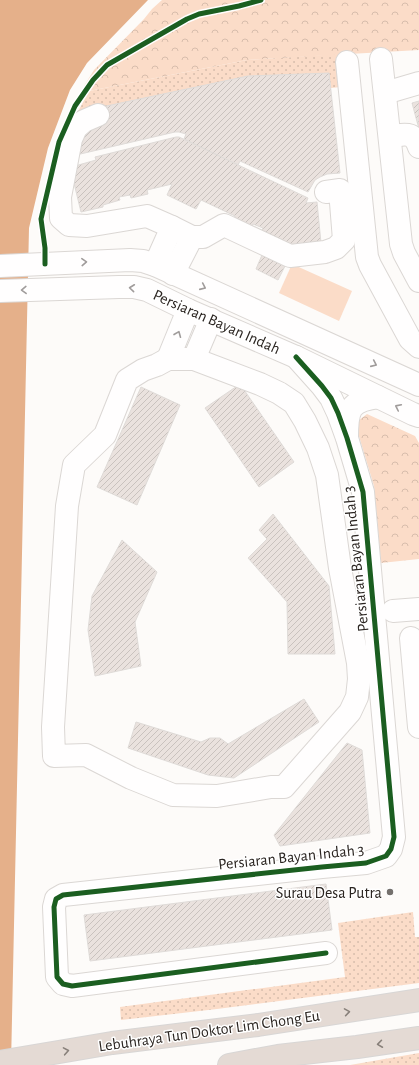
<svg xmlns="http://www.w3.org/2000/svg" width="419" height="1065" viewBox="0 0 419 1065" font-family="'Alegreya Sans',sans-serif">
	<defs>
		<pattern id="grass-dots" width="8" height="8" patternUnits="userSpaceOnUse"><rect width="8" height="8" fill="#fbdcc8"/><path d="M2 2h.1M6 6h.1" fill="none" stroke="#d7bdac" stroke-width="1.8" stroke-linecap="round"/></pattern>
		<pattern id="park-crowns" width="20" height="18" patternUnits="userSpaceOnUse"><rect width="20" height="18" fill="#fbdcc8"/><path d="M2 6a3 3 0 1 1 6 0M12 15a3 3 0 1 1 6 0" fill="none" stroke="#d7bdac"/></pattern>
		<pattern id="building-hatch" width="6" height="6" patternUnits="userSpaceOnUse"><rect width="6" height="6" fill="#eae2de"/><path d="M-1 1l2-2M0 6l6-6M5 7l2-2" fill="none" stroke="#c9c2be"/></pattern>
	</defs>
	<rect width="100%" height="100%" fill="#fdfbf9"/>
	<g fill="url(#grass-dots)">
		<polygon points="338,54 341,87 331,88 329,73 248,76 97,108 74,119 89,91 247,60"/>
		<polygon points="413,912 415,937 419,937 419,983 217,1009 121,1020 120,1007 345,977 338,923"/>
		<polygon points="419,1053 419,1065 350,1065"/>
	</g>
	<g fill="url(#park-crowns)">
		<polygon points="162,0 419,0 419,50 247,60 89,91 84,86 94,70 144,19 152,9"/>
		<polygon points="367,414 415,436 419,443 419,559 381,563 374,486 355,423"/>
	</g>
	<polygon fill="#fbdcc8" points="292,264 352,291 339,321 279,293"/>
	<polygon fill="#e5b08a" points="0,0 148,0 87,63 70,90 48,148 29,228 11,1065 0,1065"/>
	<g fill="url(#building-hatch)" stroke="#dfdbd8">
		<polygon points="329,73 340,173 327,174 320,177 315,180 308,192 240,161 238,165 184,139 186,134 179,132 175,132 76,155 84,130 97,108 248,76"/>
		<polygon points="419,101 419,129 412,103"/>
		<polygon points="176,137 179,137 308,198 306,203 317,202 321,243 291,246 261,232 263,228 253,224 251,227 234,219 235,216 201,200 196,209 167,195 172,184 147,190 148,194 131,198 130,195 119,197 120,200 103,205 103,207 81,212 72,175 77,173 75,166 96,160 95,157"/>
		<polygon points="262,255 285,266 278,280 256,269"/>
		<polygon points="240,384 294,462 259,487 205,408"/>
		<polygon points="141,387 180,405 137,505 97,487"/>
		<polygon points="273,514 329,586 335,654 288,654 287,602 248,558 267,539 259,530"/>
		<polygon points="122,540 157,572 135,622 141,666 95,676 88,630 92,596"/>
		<polygon points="304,699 319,722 234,778 208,775 128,748 136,722 201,742 210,738 220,738 228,744"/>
		<polygon points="347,743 362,750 370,833 280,846 274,835"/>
		<polygon points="326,884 332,930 90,961 84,915"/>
	</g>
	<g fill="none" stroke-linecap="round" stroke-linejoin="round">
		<g stroke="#dbd7d4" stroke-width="24">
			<g id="minor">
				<polyline points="381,59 401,244 404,253 419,281"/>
				<polyline points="347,62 367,257 370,265 410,339 419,347"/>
				<polyline points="385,93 419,83"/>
				<polyline points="98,115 84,121 76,128 71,139 60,197 61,218 69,225 87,226 147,216 172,227 192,237 203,237 224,225 290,256 325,252 336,248 344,240 340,190 326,192"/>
				<path d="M390 136C404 135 413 130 419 147"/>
				<polyline points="155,265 172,227"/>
				<polyline points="0,266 130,260 143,261 155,265 419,385"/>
				<polyline points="173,274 192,237"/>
				<polyline points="0,291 119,287 134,287 147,290 188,310 296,357 413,414 419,416"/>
				<polyline points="296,357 322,386 331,398 338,413 347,438 363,492 394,837 391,849 386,856 366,863 322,867 63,895 56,899 54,907 57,977 63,984 72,986 326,953"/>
				<polygon points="168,359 194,359 260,384 279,393 294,403 305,421 318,448 327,475 340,568 358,663 359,679 357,697 350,712 284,787 271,787 217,796 173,795 131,778 86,755 54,756 53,727 67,506 74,465 105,435 127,380 143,370 157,365"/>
				<polyline points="168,359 188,310"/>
				<polyline points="194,359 211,319"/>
				<path d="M347 437C347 410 349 401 378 397"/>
				<polyline points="393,611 419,609"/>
				<polyline points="411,638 419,727"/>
			</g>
		</g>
		<g stroke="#d8d6d5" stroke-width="24">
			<g id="highway">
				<polyline points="0,1062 112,1043 258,1025 419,1000"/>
				<polyline points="229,1065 278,1056 357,1047 419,1038"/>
			</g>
		</g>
		<use href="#minor" stroke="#fffefe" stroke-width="22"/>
		<use href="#highway" stroke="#e4dad4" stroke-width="22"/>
		<g stroke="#fff" stroke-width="8">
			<g id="cycleway">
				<polyline points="45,264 45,248 41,219 59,142 75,106 93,80 107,65 187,19 199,14 239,6 261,0"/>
				<polyline points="296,357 322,386 331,398 338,413 347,438 363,492 394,837 391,849 386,856 366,863 322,867 63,895 56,899 54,907 57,977 63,984 72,986 326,953"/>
			</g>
		</g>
		<use href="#cycleway" stroke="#1b5e20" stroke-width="5"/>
	</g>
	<defs><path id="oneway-chevron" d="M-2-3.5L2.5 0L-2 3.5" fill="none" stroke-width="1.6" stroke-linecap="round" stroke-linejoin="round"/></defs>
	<g stroke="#a09c9b">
		<use href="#oneway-chevron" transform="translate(84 262) rotate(-3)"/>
		<use href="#oneway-chevron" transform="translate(203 287) rotate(24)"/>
		<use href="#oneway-chevron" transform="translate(132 288) rotate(-174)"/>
		<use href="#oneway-chevron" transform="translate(24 290) rotate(178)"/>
		<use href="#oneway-chevron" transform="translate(178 334) rotate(-68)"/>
		<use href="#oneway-chevron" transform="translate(374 364) rotate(24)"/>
		<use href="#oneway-chevron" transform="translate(398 407) rotate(-154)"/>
	</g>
	<g stroke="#88807a">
		<use href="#oneway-chevron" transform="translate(347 1012) rotate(-9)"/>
		<use href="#oneway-chevron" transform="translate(380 1044) rotate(172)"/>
		<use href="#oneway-chevron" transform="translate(66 1051) rotate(-10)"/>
	</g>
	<circle fill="#74706d" stroke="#fff" stroke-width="1.5" cx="390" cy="892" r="4"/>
	<g text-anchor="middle" stroke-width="3" stroke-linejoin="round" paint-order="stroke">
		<g font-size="16" fill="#2b2521" stroke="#fff">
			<text transform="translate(217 321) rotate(24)" y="6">Persiaran Bayan Indah</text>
			<text transform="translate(355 559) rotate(-96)" y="6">Persiaran Bayan Indah 3</text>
			<text transform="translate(291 856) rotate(-6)" y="6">Persiaran Bayan Indah 3</text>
			<text transform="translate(209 1030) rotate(-8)" y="6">Lebuhraya Tun Doktor Lim Chong Eu</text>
		</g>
		<g font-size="16" fill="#2b2521" stroke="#fff" text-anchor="end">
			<text x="382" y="898">Surau Desa Putra</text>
		</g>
	</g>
</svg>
